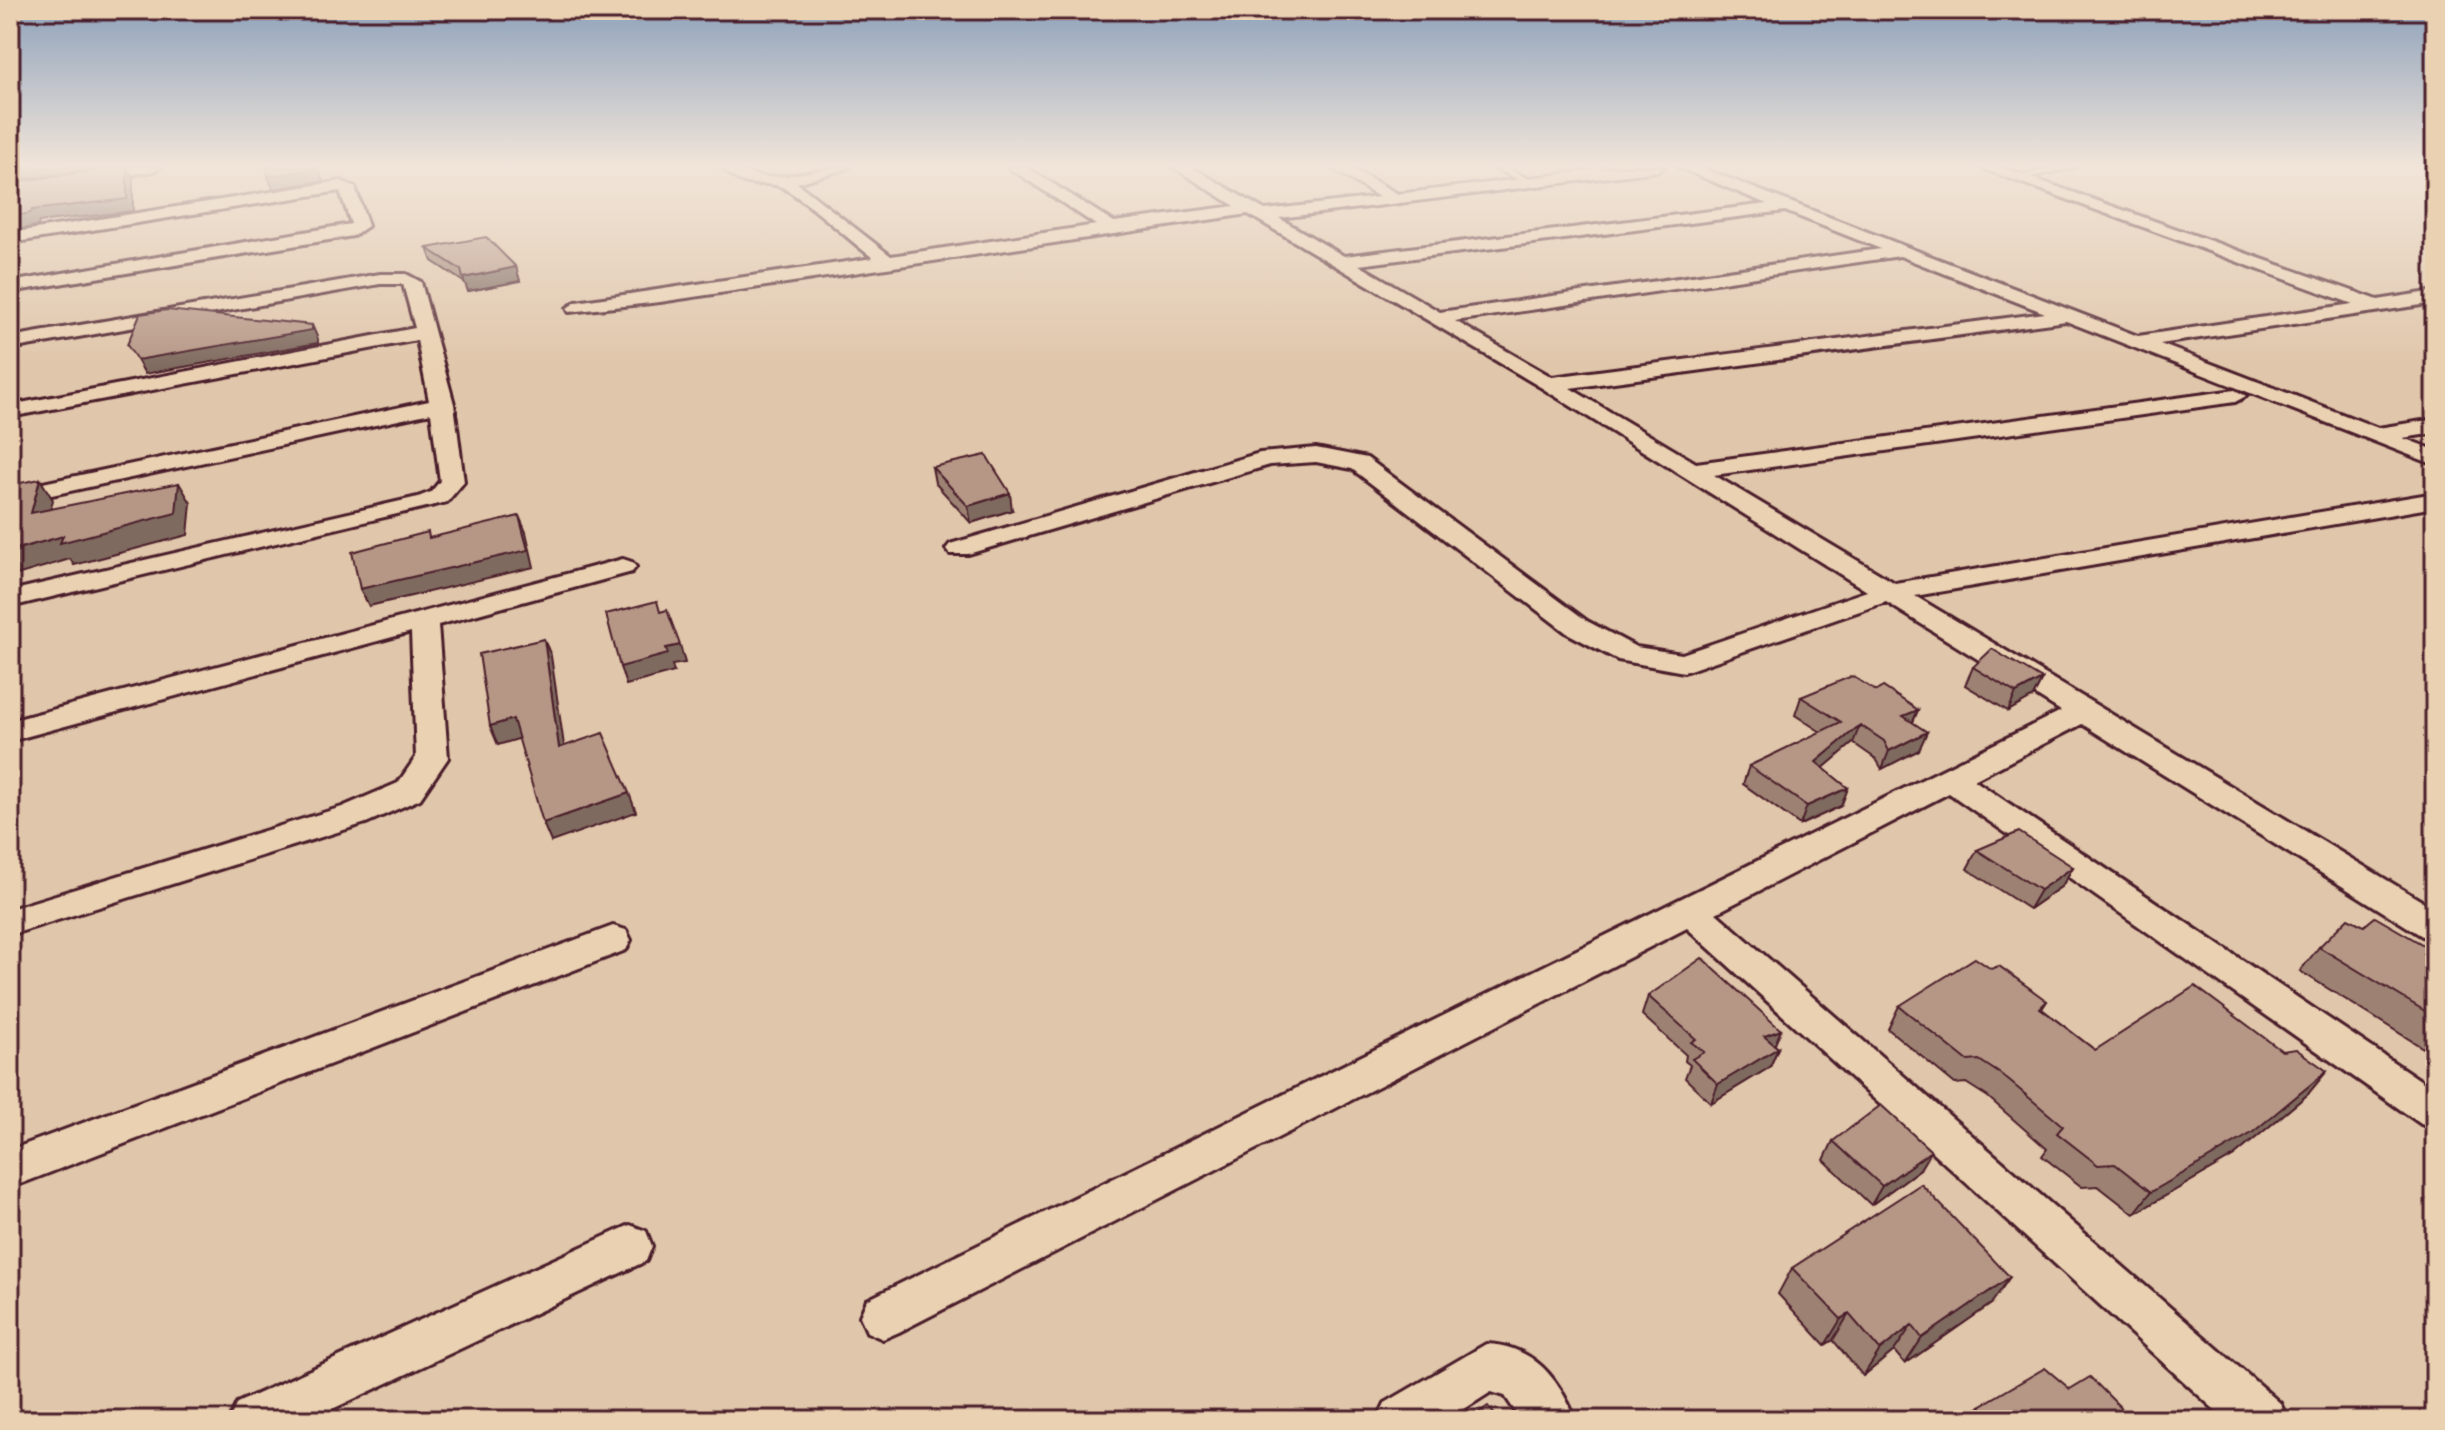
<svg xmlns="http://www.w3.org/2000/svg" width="2445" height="1430" viewBox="0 0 2445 1430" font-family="Mynerve,sans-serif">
	<rect width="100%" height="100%" fill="#e0c6aa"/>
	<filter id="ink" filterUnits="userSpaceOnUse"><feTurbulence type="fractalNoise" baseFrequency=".0125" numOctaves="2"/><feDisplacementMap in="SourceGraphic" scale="16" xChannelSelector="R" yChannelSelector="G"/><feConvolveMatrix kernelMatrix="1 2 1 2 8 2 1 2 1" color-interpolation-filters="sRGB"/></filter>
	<g filter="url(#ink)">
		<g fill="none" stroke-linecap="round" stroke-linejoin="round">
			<g stroke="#4a1f2b" stroke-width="6">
				<g id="lane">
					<polygon points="1494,167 1505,167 1536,183 1529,185"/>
					<polygon points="1587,167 1599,167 1612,174 1605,176"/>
					<polygon points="2058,167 2076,167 2016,180 2012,178"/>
				</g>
			</g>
			<g stroke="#4a1f2b" stroke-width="6">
				<g id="street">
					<polygon points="122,167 162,167 155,171 10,193 10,183"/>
					<path d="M722 167C740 167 752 178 770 177 797 177 823 167 851 167L797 183 891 256 1096 225 1008 167H1026L1114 222 1235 206 1173 167H1191L1265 210 1379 197 1330 167H1349L1398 194 1619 167H1665L1658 171 1279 218 1344 256 1767 204 1678 167H1699L2138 336 2353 304 1979 167H2001L2378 300 2435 291V303L2160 344 2378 428 2435 419V433L2403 438 2435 450V465L2066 321 1570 388 1696 463 2235 390 2246 396 2235 402 1714 475 1895 583 2435 493V507L1915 596 2435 909V939L2422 936 2082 724 1974 780 2435 1090V1130L2421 1124 1949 793 1716 913 2280 1403 2288 1420H2226L1687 928 899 1332 883 1339 867 1332 860 1316 867 1300 2061 711 1886 602 1684 672 1618 660 1567 633 1352 469 1316 462 1270 465 968 554H950L946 549 950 544 1260 453 1316 448 1367 458 1587 621 1636 647 1682 654 1867 591 1542 388 1248 214 660 302 569 312 567 308 576 302 873 258C844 236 816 208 784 188 767 178 746 194 722 167ZM1785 211 1881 249 1440 312 1359 265ZM1900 256 2045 313 1552 377 1455 321Z"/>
					<polygon points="341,181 355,187 368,226 353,236 10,292 10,282 351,224 340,191 10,243 10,233"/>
					<polygon points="380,274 406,274 421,282 454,404 464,482 447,502 10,607 10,591 418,497 431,492 440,481 431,413 10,504 10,490 429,401 417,340 10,417 10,405 415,328 403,284 380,284 10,349 10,337"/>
					<polygon points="623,559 632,562 636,567 632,572 438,625 448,758 420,799 366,823 10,935 10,909 342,807 398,783 416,757 411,632 10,741 10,721"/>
					<polygon points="613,926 626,930 631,940 626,950 10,1188 10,1150"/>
					<polygon points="630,1225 646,1231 652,1246 646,1261 309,1420 229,1420 237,1403"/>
					<path d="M1486 1344C1534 1346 1558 1378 1576 1420H1521L1505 1396 1491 1392 1447 1420H1377L1385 1403Z"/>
				</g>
			</g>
			<use href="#lane" fill="#ead1b2" fill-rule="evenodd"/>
			<use href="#street" fill="#ead1b2" fill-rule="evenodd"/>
		</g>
		<g fill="#9d8273" stroke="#4a1f2b" stroke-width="2">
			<polygon points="427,248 516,267 520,281 468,291 465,283 432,261"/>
			<polygon points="932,467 1012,510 971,523 935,483"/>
			<polygon points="1973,667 2042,679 2033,697 2008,711 1965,685"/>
			<polygon points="1876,691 1918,710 1913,722 1919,750 1882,769 1876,759 1853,743 1823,768 1848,788 1841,806 1800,825 1743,784 1749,766 1821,732 1795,715 1801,697"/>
			<polygon points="1977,850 2073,867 2062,886 2029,909 1967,869"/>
			<polygon points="2319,947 2429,958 2435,961 2435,1045 2428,1051 2300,971"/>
			<polygon points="1991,969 2047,1001 2042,1009 2095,1050 2308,1094 2234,1156 2134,1214 2098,1186 2082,1187 2042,1156 2047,1149 1988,1097 1966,1083 1955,1084 1888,1029 1899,1006"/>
			<polygon points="1648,996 1775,1045 1778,1048 1770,1067 1711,1103 1685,1078 1690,1065 1685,1061 1686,1055 1642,1015"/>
			<polygon points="1833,1141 1920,1169 1871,1205 1824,1160"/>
			<polygon points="2435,1190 2435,1204 2428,1199"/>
			<polygon points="1792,1268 1991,1304 1905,1364 1894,1351 1863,1376 1833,1340 1825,1345 1778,1294"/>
			<polygon points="2070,1389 2133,1420 1969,1420 1980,1406"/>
		</g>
		<g fill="#7f6a5e" stroke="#4a1f2b" stroke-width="2">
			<polygon points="18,167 109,167 10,181 10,168"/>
			<polygon points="127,167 133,177 133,211 39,222 38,226 10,231 10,217"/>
			<polygon points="318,169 323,181 273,189 268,176"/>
			<polygon points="516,267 520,281 468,291 463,278"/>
			<polygon points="312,325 318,339 318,343 145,374 137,360"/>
			<polygon points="40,479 53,500 44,534 31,513"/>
			<polygon points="179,483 191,503 188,535 74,565 70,559 10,577 10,551 63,536"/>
			<polygon points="1010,493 1012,510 971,523 968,506"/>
			<polygon points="519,516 526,532 534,567 369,606 360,589"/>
			<polygon points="544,639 551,656 567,766 559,748"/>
			<polygon points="680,645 685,663 672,665 674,672 626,685 620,667 666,648"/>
			<polygon points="2042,679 2033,697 2008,711 2016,693"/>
			<polygon points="1918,710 1910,728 1903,716"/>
			<polygon points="513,719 521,738 498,745 490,726"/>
			<polygon points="1860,725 1853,743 1809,780 1816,762"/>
			<polygon points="1927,732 1919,750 1882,769 1889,751"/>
			<polygon points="1848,788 1841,806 1800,825 1807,806"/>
			<polygon points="629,793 636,812 551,842 543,823"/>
			<polygon points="2073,867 2062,886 2029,909 2040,890"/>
			<polygon points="1781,1030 1773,1049 1764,1036"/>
			<polygon points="1778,1048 1770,1067 1711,1103 1718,1084"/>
			<polygon points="2327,1071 2308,1094 2234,1156 2134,1214 2151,1192"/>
			<polygon points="1931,1151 1920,1169 1871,1205 1882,1186"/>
			<polygon points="2010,1277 1991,1304 1905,1364 1922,1338"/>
			<polygon points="1849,1314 1833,1340 1825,1345 1841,1319"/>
			<polygon points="1912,1325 1894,1351 1863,1376 1880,1350"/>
		</g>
		<g fill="#b69786" stroke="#4a1f2b" stroke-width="2">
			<polygon points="118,167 127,167 127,199 32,210 31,213 10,217 10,183"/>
			<polygon points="267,167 317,167 318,169 268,176"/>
			<polygon points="486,237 516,267 463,278 461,270 427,248"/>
			<polygon points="167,310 312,325 312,330 137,360 127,345 140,314"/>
			<polygon points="986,455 1010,493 968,506 932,467"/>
			<polygon points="40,479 31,513 179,483 176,513 60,543 63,536 10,551 10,485"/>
			<polygon points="519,516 528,550 360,589 352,552 428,532 429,538"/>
			<polygon points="657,601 660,612 667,610 680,645 666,648 668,654 620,667 606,614"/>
			<polygon points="544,639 559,748 603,733 629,793 543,823 513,719 490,726 479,654"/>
			<polygon points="1992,649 2042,679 2016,693 1973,667"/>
			<polygon points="1852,676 1876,691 1883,687 1918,710 1903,716 1927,732 1889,751 1884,741 1860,725 1816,762 1848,788 1807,806 1749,766 1841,722 1801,697"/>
			<polygon points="2019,832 2073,867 2040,890 1977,850"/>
			<polygon points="2375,917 2432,950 2429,958 2435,961 2435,1017 2319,947 2348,918 2364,926"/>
			<polygon points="1702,958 1781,1030 1764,1036 1778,1048 1718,1084 1692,1059 1704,1052 1691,1042 1696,1039 1648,996"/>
			<polygon points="1975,958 1991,969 1999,966 2047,1001 2040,1008 2095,1050 2195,986 2282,1051 2296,1049 2327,1071 2252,1133 2151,1192 2115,1164 2098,1165 2057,1133 2063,1126 2002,1075 1979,1060 1968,1061 1899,1006"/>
			<polygon points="1881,1105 1931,1151 1882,1186 1833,1141"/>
			<polygon points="1921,1184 2010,1277 1922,1338 1912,1325 1880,1350 1849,1314 1841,1319 1792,1268"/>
			<polygon points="2045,1368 2070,1389 2090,1377 2133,1420 1992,1420 1980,1406"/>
			<polygon points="1488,1406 1499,1420 1468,1420"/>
		</g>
	</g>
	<linearGradient id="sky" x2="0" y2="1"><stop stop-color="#8da1bb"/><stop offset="0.45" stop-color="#f1e5d9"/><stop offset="1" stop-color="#f1e5d9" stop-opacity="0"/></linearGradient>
	<rect width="2445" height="368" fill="url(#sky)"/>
	<rect width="2445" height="1430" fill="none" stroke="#ead1b2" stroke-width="40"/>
	<rect x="20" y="20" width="2405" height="1390" fill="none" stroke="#4a1f2b" stroke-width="3" filter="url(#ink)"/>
</svg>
